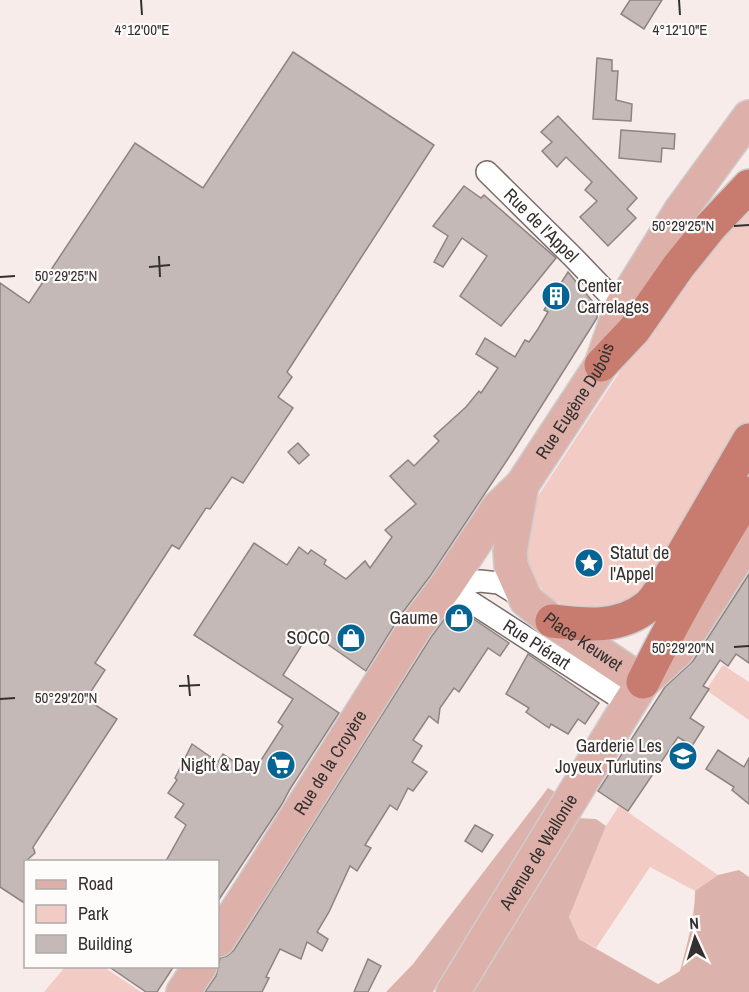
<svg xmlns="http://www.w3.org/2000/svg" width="749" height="992" viewBox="0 0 749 992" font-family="'Archivo Narrow',sans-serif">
	<rect width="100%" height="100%" fill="#f8ecea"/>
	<g fill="#f2cbc4">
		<polygon points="749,205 749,425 641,596 613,610 584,613 563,605 547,596 533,577 525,554 532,505 669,297"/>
		<polygon points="723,665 749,682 749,720 706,690"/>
		<polygon points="619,806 718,875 695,891 650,867 596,948 579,939 569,917 606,826"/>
		<polygon points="65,967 104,967 141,992 44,992"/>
	</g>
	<g fill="#dcb3ac">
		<polygon points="548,788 557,793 433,992 386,992 413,964"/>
		<path d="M575 818 596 819 606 826 569 917 579 939 658 984 680 971C687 944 695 918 695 891L718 875 739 870 749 877V992H473Z"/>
	</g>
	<g fill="#c4b9b7" stroke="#8e8381" stroke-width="1.5">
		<polygon points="630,0 662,0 644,29 621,14"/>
		<polygon points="293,52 434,145 287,372 292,377 278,397 293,408 243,483 232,477 210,509 206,508 179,549 172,545 95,663 105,670 86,699 117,719 33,847 35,853 26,861 26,904 0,887 0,283 29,303 135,143 203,188"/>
		<polygon points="597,58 612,60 612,71 618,71 616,100 632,104 631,121 593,119"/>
		<polygon points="558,116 637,198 627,209 636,218 608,246 580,217 597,201 585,190 592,182 566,157 557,167 542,151 552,142 541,132"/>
		<polygon points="621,130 675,134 674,149 662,148 661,162 619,158"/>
		<polygon points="464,186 481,198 484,195 556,258 501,326 460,296 487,256 462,238 443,267 434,262 448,236 433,226"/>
		<polygon points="568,272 598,308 597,318 513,451 431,575 400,616 366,671 310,632 283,675 339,713 290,789 282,804 218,901 218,861 166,861 186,825 175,817 184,804 168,793 177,780 175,778 192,744 218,762 223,754 245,769 249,763 256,768 283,726 278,722 293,699 194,635 254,543 287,565 299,547 308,554 311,550 326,560 324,564 346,579 365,561 370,568 392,537 385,530 416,504 390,476 408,460 414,466 439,441 434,436 466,407 479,391 481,393 498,368 476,354 485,338 515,357 525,340 529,342 538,329 548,312 544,310"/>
		<polygon points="298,443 309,455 299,464 288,452"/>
		<polygon points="749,574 749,663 736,654 728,666 720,660 703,686 709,689 690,718 704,727 692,746 678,737 628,811 598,791 665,687 693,661"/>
		<polygon points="454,606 509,643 500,656 488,648 459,692 454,688 440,708 438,723 429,716 413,740 422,746 412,762 427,772 413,791 408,788 397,810 390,805 365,845 371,848 357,871 350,866 329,912 317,932 328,939 322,951 307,942 301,959 280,949 266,977 269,978 262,992 205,992 216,976 220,958 227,956 234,950 431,637"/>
		<polygon points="528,654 599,703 585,724 578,719 568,734 551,724 549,728 526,712 529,708 506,694"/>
		<polygon points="718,750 744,767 749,758 749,804 732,790 734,787 706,769"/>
		<polygon points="475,825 493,835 482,852 465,841"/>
		<polygon points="368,959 381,966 368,992 354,992"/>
		<polygon points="108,966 174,966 157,992 146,992"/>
	</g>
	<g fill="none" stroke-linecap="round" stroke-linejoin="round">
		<g stroke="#786d6b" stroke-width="24">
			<g id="minor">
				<path id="s1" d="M487 172 573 257 621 307"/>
				<path id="s2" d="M446 586 629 704"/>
				<polyline points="446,586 480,581 499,583 525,599"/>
			</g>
		</g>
		<g stroke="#cecdcd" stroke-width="36">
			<g id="primary">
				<path id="s3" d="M522 485 510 551 511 566 526 600 552 621 643 682"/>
				<path id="s4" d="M218 940 256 881 416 626 446 586 498 508 522 485 601 365 621 307 681 210 749 117"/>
				<polyline points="183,992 200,966"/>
				<path id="s5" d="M453 992 629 704 643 682 677 651 749 539"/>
			</g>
		</g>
		<g stroke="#cecdcd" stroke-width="36">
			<g id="motorway">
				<polyline points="601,365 634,330 678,267 711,226 749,186"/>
				<path d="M552 621C585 625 620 629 648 606 655 600 660 590 666 583L749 440"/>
				<path d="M643 682C675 617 711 555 749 493"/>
			</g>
		</g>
		<use href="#minor" stroke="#fff" stroke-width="21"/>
		<use href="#primary" stroke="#ddb0a9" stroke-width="33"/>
		<use href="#motorway" stroke="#c77c6f" stroke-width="33"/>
	</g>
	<path fill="none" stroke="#34302f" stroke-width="2" d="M141 0 142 15M679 0 680 15M734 226 749 225M159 256 160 277M149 267 170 265M0 277 15 276M734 647 749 646M188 675 190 696M179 686 200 685M0 699 15 698"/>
	<defs>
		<g id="building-disc" transform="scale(1.5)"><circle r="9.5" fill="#066494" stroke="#fefcfb"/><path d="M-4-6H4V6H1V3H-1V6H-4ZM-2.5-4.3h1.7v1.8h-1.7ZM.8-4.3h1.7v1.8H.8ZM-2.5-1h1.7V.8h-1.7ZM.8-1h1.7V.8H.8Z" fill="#fff"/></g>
		<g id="sight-disc" transform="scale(1.5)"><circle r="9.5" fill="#066494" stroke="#fefcfb"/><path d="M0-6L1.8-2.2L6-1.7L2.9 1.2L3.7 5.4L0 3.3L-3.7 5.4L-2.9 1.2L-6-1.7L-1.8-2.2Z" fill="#fff"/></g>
		<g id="shop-disc" transform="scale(1.5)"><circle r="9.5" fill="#066494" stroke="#fefcfb"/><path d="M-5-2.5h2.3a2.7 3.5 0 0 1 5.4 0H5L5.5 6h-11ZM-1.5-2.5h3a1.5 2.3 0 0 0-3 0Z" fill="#fff"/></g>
		<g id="school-disc" transform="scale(1.5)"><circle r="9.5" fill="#066494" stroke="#fefcfb"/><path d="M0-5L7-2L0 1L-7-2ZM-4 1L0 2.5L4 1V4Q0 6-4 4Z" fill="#fff"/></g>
		<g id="supermarket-disc" transform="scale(1.5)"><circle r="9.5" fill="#066494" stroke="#fefcfb"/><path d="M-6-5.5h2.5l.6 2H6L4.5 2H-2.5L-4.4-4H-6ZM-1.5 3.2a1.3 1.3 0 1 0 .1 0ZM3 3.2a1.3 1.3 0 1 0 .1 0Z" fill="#fff"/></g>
	</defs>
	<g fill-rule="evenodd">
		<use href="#building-disc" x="556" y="296"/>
		<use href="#sight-disc" x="589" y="563"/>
		<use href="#shop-disc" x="459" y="618"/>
		<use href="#shop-disc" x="351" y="638"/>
		<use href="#school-disc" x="683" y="756"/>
		<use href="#supermarket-disc" x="281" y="765"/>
	</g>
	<g text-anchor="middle" stroke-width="4.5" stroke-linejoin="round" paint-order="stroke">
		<g font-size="18" fill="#34302f" stroke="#fefcfb">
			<text dy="6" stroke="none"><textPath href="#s1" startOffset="76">Rue de l'Appel</textPath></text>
			<text dy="6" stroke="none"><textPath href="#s4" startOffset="648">Rue Eugène Dubois</textPath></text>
			<text dy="6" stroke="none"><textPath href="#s3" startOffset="190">Place Keuwet</textPath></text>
			<text dy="6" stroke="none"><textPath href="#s2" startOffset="108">Rue Piérart</textPath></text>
			<text dy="6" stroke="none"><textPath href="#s4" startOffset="210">Rue de la Croyère</textPath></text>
			<text dy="6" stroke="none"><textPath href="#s5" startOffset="164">Avenue de Wallonie</textPath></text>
		</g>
		<g font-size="18" fill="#34302f" stroke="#fefcfb" text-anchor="end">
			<text x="577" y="292" text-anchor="start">Center<tspan x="577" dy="21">Carrelages</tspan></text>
			<text x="610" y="559" text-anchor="start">Statut de<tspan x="610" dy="21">l'Appel</tspan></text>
			<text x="438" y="624">Gaume</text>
			<text x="330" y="644">SOCO</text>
			<text x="662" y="752">Garderie Les<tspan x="662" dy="21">Joyeux Turlutins</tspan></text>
			<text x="260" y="771">Night &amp; Day</text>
		</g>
	</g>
	<g font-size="15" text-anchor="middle" fill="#34302f" stroke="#fefcfb" stroke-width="4.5" stroke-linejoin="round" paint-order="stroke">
		<text x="142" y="35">4°12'00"E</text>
		<text x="680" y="35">4°12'10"E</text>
		<text x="683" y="231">50°29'25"N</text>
		<text x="66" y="281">50°29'25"N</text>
		<text x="683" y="653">50°29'20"N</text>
		<text x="66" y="703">50°29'20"N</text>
	</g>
	<rect x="24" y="860" width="195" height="108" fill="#fefcfb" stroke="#adaaa9" stroke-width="1.5"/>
	<rect x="36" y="880" width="30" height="9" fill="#ddb0a9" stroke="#adaaa9" stroke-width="1.5"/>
	<text x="78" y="890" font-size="18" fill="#34302f">Road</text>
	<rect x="36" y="905" width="30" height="18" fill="#f2cbc4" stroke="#adaaa9" stroke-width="1.5"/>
	<text x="78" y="920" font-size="18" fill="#34302f">Park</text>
	<rect x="36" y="935" width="30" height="18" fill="#c4b9b7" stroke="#adaaa9" stroke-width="1.5"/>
	<text x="78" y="950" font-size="18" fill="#34302f">Building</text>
	<g transform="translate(695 938) rotate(356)" stroke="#fefcfb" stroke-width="4.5" paint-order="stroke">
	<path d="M0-4.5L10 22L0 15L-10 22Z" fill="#34302f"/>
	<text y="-9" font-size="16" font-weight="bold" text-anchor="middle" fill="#34302f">N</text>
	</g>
</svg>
